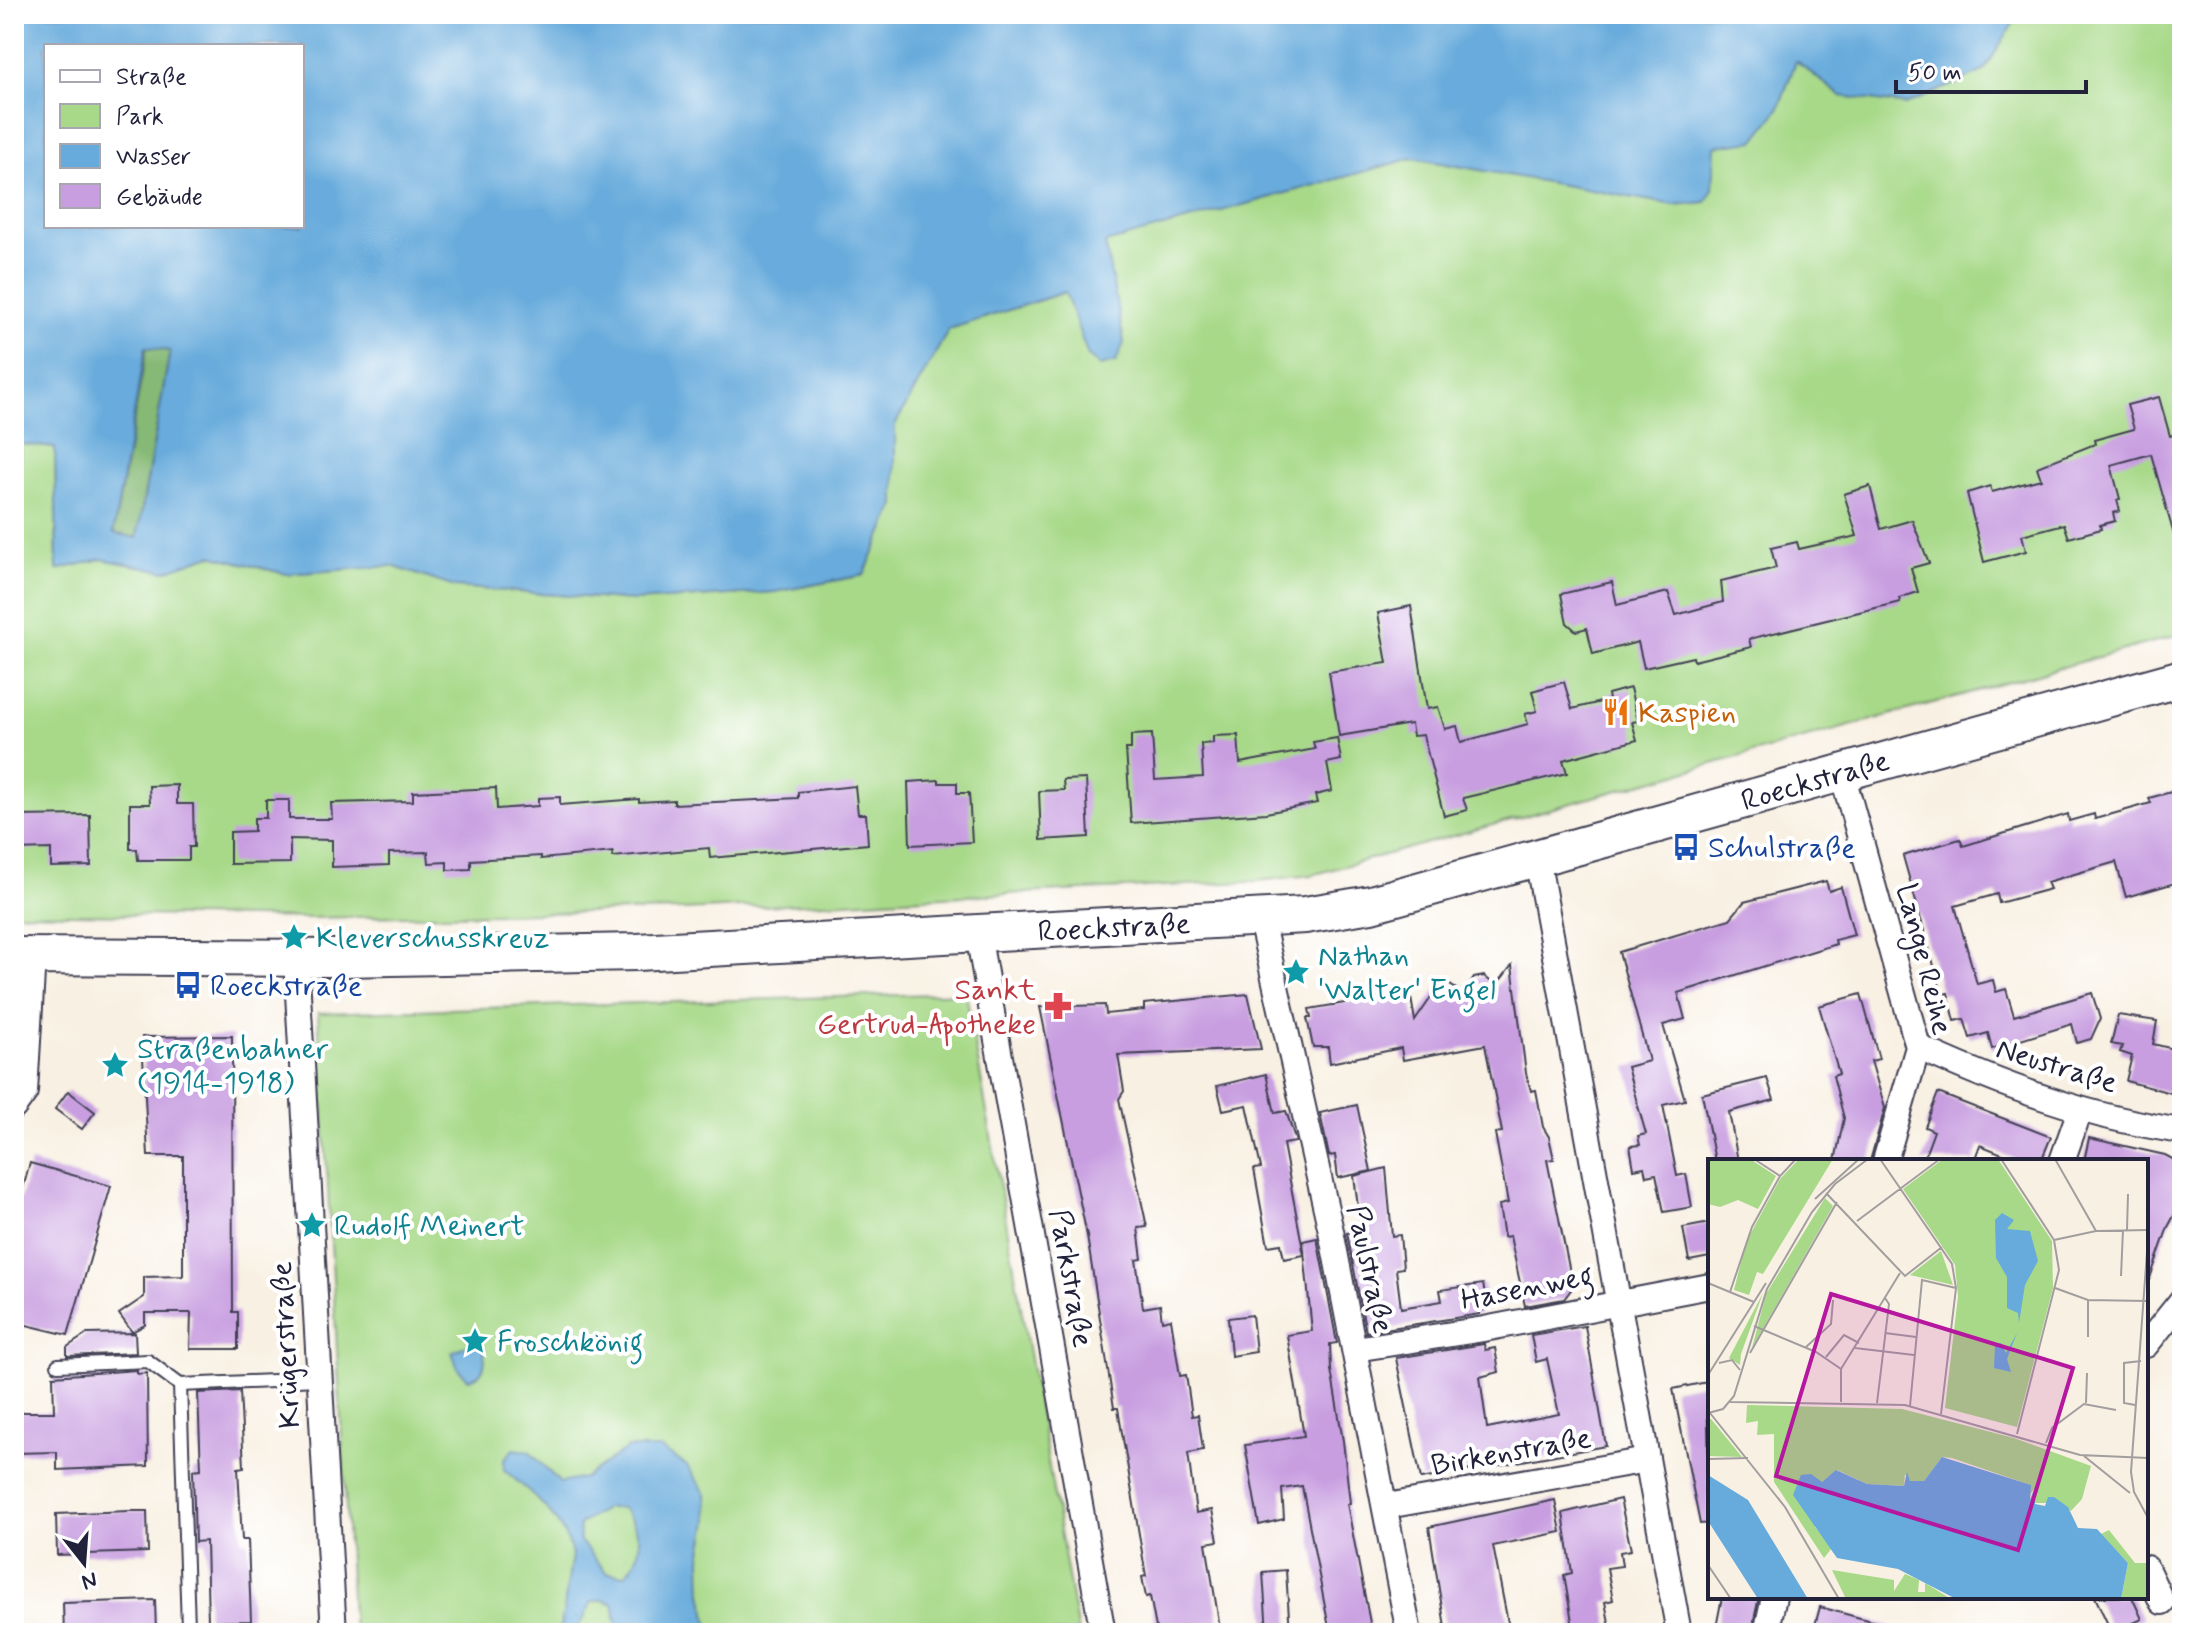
<svg xmlns="http://www.w3.org/2000/svg" width="2196" height="1647" viewBox="0 0 2196 1647" font-family="Mynerve,sans-serif">
	<rect width="100%" height="100%" fill="#fff"/>
	<filter id="ink" filterUnits="userSpaceOnUse"><feTurbulence type="fractalNoise" baseFrequency=".0125" numOctaves="2"/><feDisplacementMap in="SourceGraphic" scale="16" xChannelSelector="R" yChannelSelector="G"/><feConvolveMatrix kernelMatrix="1 2 1 2 8 2 1 2 1" color-interpolation-filters="sRGB"/></filter>
	<filter id="wash" filterUnits="userSpaceOnUse"><feTurbulence type="fractalNoise" baseFrequency=".006" numOctaves="4" result="noise"/><feDisplacementMap in="SourceGraphic" scale="32" xChannelSelector="R" yChannelSelector="G"/><feGaussianBlur stdDeviation="1.8" result="paint"/><feColorMatrix in="noise" values="0 0 0 0 0 0 0 0 0 0 0 0 0 0 0 0 0 1.4 0 .05"/><feComposite in="paint" operator="in"/></filter>
	<g filter="url(#wash)">
		<rect width="100%" height="100%" fill="#f8f0e2"/>
		<g fill="#a7d988" stroke="#647e62" stroke-width="2">
			<polygon points="2019,14 2182,14 2182,634 1312,875 1248,882 682,910 312,918 14,913 14,560 20,444 55,448 57,570 101,559 165,571 211,555 286,574 392,566 455,587 635,601 775,592 864,575 895,505 895,425 949,329 1066,292 1088,356 1124,342 1104,243 1413,158 1674,205 1713,189 1714,145 1778,110 1796,61 1841,96"/>
			<polygon points="966,993 1078,1633 353,1633 318,1013"/>
		</g>
		<polygon fill="#85b974" stroke="#546e58" stroke-width="2" points="147,347 170,351 137,538 113,534"/>
		<g fill="#67abdc" stroke="#44668c" stroke-width="2" fill-rule="evenodd">
			<path d="M14 14H2019L1984 71 1906 105 1841 96 1796 61 1778 110 1754 141 1715 146 1713 189 1706 202 1674 205 1413 158 1105 243 1124 343 1116 362 1100 366 1088 356 1065 292 949 329 895 425V505L864 575 775 592 635 601 455 587 392 566 286 574 211 555 165 571 101 559 57 570 55 448 20 444 14 560ZM46 46H302V226H46ZM146 347 170 351 137 538 113 533Z"/>
			<path d="M475 1341 481 1342C487 1357 488 1376 468 1379L458 1369 452 1352Z"/>
			<path d="M628 1448H660L687 1466 706 1494 708 1521 701 1558 702 1592 710 1633H622L616 1622 614 1604 602 1600 592 1602 575 1633H560L572 1555C564 1519 531 1492 504 1470V1459L514 1449 529 1451 560 1483 584 1478ZM606 1508H622C642 1530 646 1553 625 1575L606 1572 580 1541 579 1525Z"/>
		</g>
		<g id="blocks">
			<g fill="#c89ee0">
				<polygon points="2159,397 2170,436 2182,432 2182,542 2176,542 2151,454 2111,465 2120,499 2117,500 2120,511 2113,513 2115,521 2100,525 2101,529 2069,538 2064,524 2022,535 2026,551 1984,562 1967,493 1990,486 1992,492 2041,479 2037,467 2095,444 2094,440 2134,429 2127,405"/>
				<polygon points="1870,486 1881,529 1912,520 1929,563 1911,568 1918,592 1899,598 1900,602 1749,639 1751,647 1694,661 1693,657 1644,668 1638,642 1593,654 1587,628 1576,631 1567,623 1561,594 1612,582 1617,605 1668,592 1676,615 1723,602 1721,581 1776,568 1771,548 1797,542 1799,549 1857,536 1844,494"/>
				<polygon points="1411,606 1427,709 1438,707 1445,729 1457,726 1461,742 1528,724 1525,714 1537,711 1532,691 1564,682 1572,709 1609,700 1608,694 1630,688 1638,721 1632,722 1637,740 1563,760 1567,773 1463,798 1467,810 1444,816 1423,735 1413,736 1411,724 1339,736 1329,672 1387,663 1378,613"/>
				<polygon points="1152,734 1155,780 1203,777 1201,744 1213,743 1213,736 1238,735 1240,763 1315,749 1313,742 1337,738 1341,760 1327,763 1332,791 1315,795 1317,803 1266,813 1131,823 1126,749 1131,749 1131,735"/>
				<polygon points="1086,779 1089,837 1041,840 1039,791 1064,790 1063,780"/>
				<polygon points="939,780 939,783 957,783 957,793 969,793 972,842 910,845 908,782"/>
				<polygon points="177,785 177,804 193,804 194,847 189,847 189,860 138,860 137,849 130,849 130,804 150,804 149,786"/>
				<polygon points="855,786 858,814 866,814 868,844 710,858 709,848 613,857 613,852 541,859 541,856 488,859 471,860 471,869 447,870 447,862 429,863 428,852 389,853 389,865 332,867 332,840 290,839 290,863 230,864 230,832 254,831 254,818 266,818 266,800 289,800 289,819 332,819 331,803 413,801 413,792 496,788 497,809 538,806 538,798 560,797 560,805 639,799 639,802 674,800 674,804 798,798 798,792"/>
				<polygon points="2182,789 2182,881 2126,897 2116,862 2047,882 2050,889 1999,903 1997,894 1955,906 1977,984 1993,980 1996,992 2006,989 2014,1016 2092,993 2100,1019 2091,1039 2077,1043 2072,1024 1992,1049 1988,1033 1970,1038 1964,1019 1955,1021 1948,993 1942,994 1903,856 1960,839 1963,846 2068,814 2069,821 2094,814 2095,819 2151,803 2149,798"/>
				<polygon points="90,815 91,866 51,867 51,849 14,850 14,816"/>
				<polygon points="1826,881 1829,891 1841,887 1854,935 1835,940 1836,944 1678,993 1685,1019 1663,1025 1685,1100 1663,1105 1677,1176 1686,1174 1692,1207 1664,1212 1656,1174 1646,1176 1644,1167 1634,1169 1630,1146 1640,1145 1638,1136 1646,1134 1627,1067 1649,1061 1619,952 1730,919 1744,902"/>
				<polygon points="1512,965 1526,1073 1531,1091 1536,1090 1543,1127 1549,1137 1554,1159 1547,1160 1573,1287 1564,1299 1525,1306 1510,1236 1504,1237 1499,1205 1508,1203 1495,1133 1502,1132 1485,1045 1403,1060 1401,1048 1330,1063 1328,1047 1313,1047 1307,1018 1311,1018 1309,1009 1410,992 1415,1021 1443,980 1463,994 1474,978 1484,976 1496,986"/>
				<polygon points="1248,994 1261,1049 1118,1055 1124,1091 1119,1099 1147,1227 1138,1228 1142,1259 1136,1260 1143,1308 1160,1305 1162,1321 1171,1319 1180,1376 1186,1375 1192,1416 1198,1415 1203,1450 1188,1453 1196,1513 1212,1510 1218,1541 1206,1543 1220,1628 1207,1630 1207,1633 1157,1633 1150,1596 1146,1597 1142,1577 1146,1576 1120,1421 1118,1408 1114,1408 1087,1236 1040,1007 1105,1005 1106,1014 1144,1010 1144,1004"/>
				<polygon points="1861,994 1879,1059 1871,1061 1885,1108 1870,1161 1835,1161 1844,1118 1833,1076 1839,1074 1819,1006"/>
				<polygon points="2118,1015 2157,1021 2153,1044 2182,1051 2182,1096 2126,1081 2132,1056 2120,1052 2122,1046 2111,1044"/>
				<polygon points="232,1036 233,1312 238,1312 238,1349 190,1349 191,1313 145,1313 145,1325 132,1332 119,1314 144,1297 144,1277 183,1276 183,1156 148,1156 142,1037"/>
				<polygon points="1266,1074 1275,1113 1286,1111 1296,1142 1283,1144 1304,1255 1284,1259 1281,1244 1268,1246 1254,1169 1261,1168 1247,1105 1223,1110 1217,1086"/>
				<polygon points="1767,1078 1774,1100 1729,1112 1738,1161 1715,1161 1702,1094"/>
				<polygon points="68,1091 95,1112 82,1129 55,1109"/>
				<polygon points="1938,1093 2051,1137 2041,1161 2020,1161 1980,1145 1974,1161 1923,1161 1934,1131 1925,1127"/>
				<polygon points="1357,1105 1371,1171 1338,1178 1335,1155 1329,1156 1320,1113"/>
				<polygon points="2089,1138 2165,1155 2182,1164 2182,1201 2168,1227 2149,1281 2146,1280 2146,1161 2084,1161"/>
				<polygon points="30,1163 111,1186 68,1335 14,1322 14,1198 20,1199"/>
				<polygon points="1386,1168 1392,1236 1400,1235 1403,1268 1396,1269 1401,1308 1442,1301 1440,1290 1483,1284 1488,1309 1479,1311 1480,1314 1366,1332 1347,1233 1361,1230 1354,1176"/>
				<polygon points="1710,1223 1710,1257 1689,1261 1683,1228"/>
				<polygon points="1317,1238 1337,1343 1330,1344 1331,1370 1343,1441 1350,1503 1347,1504 1372,1633 1330,1633 1302,1486 1282,1489 1284,1519 1259,1525 1245,1445 1304,1436 1287,1335 1312,1331 1303,1241"/>
				<polygon points="1252,1315 1256,1352 1231,1356 1228,1318"/>
				<polygon points="1585,1326 1606,1446 1421,1479 1396,1358 1484,1344 1485,1350 1495,1348 1499,1372 1480,1377 1487,1428 1559,1414 1547,1359 1536,1362 1531,1335"/>
				<polygon points="135,1333 136,1353 67,1356 67,1347 87,1334"/>
				<polygon points="137,1370 137,1374 147,1373 148,1466 57,1470 57,1452 14,1453 14,1412 54,1412 53,1376"/>
				<polygon points="1707,1382 1710,1523 1700,1524 1673,1389"/>
				<polygon points="240,1391 244,1467 238,1468 242,1540 248,1540 251,1621 208,1622 206,1541 195,1542 193,1470 201,1469 198,1393"/>
				<polygon points="1620,1499 1631,1550 1620,1552 1622,1566 1607,1568 1613,1600 1605,1602 1611,1633 1574,1633 1564,1575 1572,1573 1563,1513"/>
				<polygon points="1555,1500 1561,1532 1493,1546 1510,1633 1446,1633 1429,1527"/>
				<polygon points="129,1511 147,1511 148,1552 57,1555 56,1514"/>
				<polygon points="1286,1570 1290,1633 1267,1633 1263,1572"/>
				<polygon points="1722,1597 1759,1597 1751,1633 1715,1633"/>
				<polygon points="2095,1597 2132,1597 2142,1619 2112,1633"/>
				<polygon points="155,1600 156,1633 64,1633 63,1603"/>
				<polygon points="1820,1607 1893,1627 1892,1633 1827,1633 1814,1629"/>
			</g>
		</g>
	</g>
	<g filter="url(#ink)">
		<use href="#blocks" fill-opacity="0" stroke="#424154" stroke-width="2"/>
		<g fill="none" stroke-linecap="round" stroke-linejoin="round">
			<g stroke="#424154" stroke-width="16">
				<g id="lane">
					<polyline points="58,1365 148,1361 180,1385 318,1379"/>
					<polyline points="180,1385 188,1627"/>
				</g>
			</g>
			<g stroke="#424154" stroke-width="28">
				<g id="street">
					<polyline points="1842,773 1918,1047 1885,1161"/>
					<polyline points="1537,858 1679,1633"/>
					<polyline points="1261,920 1331,1231 1409,1633"/>
					<polyline points="978,934 1103,1633"/>
					<polyline points="296,958 334,1633"/>
					<path d="M1918 1047C2003 1086 2089 1118 2182 1131"/>
					<polyline points="14,1107 25,1092 33,956"/>
					<polyline points="2062,1161 2080,1110"/>
					<polyline points="2146,1345 2182,1300"/>
					<polyline points="1355,1349 1484,1329 1710,1286"/>
					<polyline points="1387,1506 1647,1460"/>
					<polyline points="2146,1568 2162,1602"/>
					<polyline points="1766,1633 1774,1597"/>
				</g>
			</g>
			<g stroke="#424154" stroke-width="40">
				<polyline id="secondary" points="14,956 342,958 637,952 1305,915 1371,904 2182,678"/>
			</g>
			<use href="#lane" stroke="#fff" stroke-width="12"/>
			<use href="#street" stroke="#fff" stroke-width="24"/>
			<use href="#secondary" stroke="#fff" stroke-width="36"/>
		</g>
	</g>
	<defs>
		<g id="restaurant-bare" transform="scale(2.16)"><path d="M-5-6h1v4h1v-4h1v4h1v-4h1v5L-1.5 .5V6h-2V.5L-5-1ZM5-6V6H3V1.5H1.5Q1.5-4 5-6Z" fill="#e8710a" stroke="#fff" stroke-width="2.5" paint-order="stroke"/></g>
		<g id="bus-bare" transform="scale(2.16)"><path d="M-5-6H5V4H4V6H2V4H-2V6H-4V4H-5ZM-3.5-4V0h7V-4ZM-3.5 1.2v1.5H-2V1.2ZM2 1.2v1.5H3.5V1.2Z" fill="#1a4fb4" stroke="#fff" stroke-width="2.5" paint-order="stroke"/></g>
		<g id="sight-bare" transform="scale(2.16)"><path d="M0-6L1.8-2.2L6-1.7L2.9 1.2L3.7 5.4L0 3.3L-3.7 5.4L-2.9 1.2L-6-1.7L-1.8-2.2Z" fill="#0f9aa8" stroke="#fff" stroke-width="2.5" paint-order="stroke"/></g>
		<g id="pharmacy-bare" transform="scale(2.16)"><path d="M-2-6h4v4h4v4h-4v4h-4v-4h-4v-4h4Z" fill="#e0444e" stroke="#fff" stroke-width="2.5" paint-order="stroke"/></g>
	</defs>
	<g fill-rule="evenodd">
		<use href="#restaurant-bare" x="1616" y="712"/>
		<use href="#bus-bare" x="1686" y="847"/>
		<use href="#sight-bare" x="294" y="937"/>
		<use href="#sight-bare" x="1296" y="972"/>
		<use href="#bus-bare" x="188" y="985"/>
		<use href="#pharmacy-bare" x="1058" y="1006"/>
		<use href="#sight-bare" x="115" y="1065"/>
		<use href="#sight-bare" x="312" y="1225"/>
		<use href="#sight-bare" x="475" y="1341"/>
	</g>
	<g text-anchor="middle" stroke-width="8" stroke-linejoin="round" paint-order="stroke">
		<g font-size="30" fill="#c56008" stroke="#fff" text-anchor="start">
			<text x="1638" y="722">Kaspien</text>
		</g>
		<g font-size="30" fill="#22223b" stroke="#fff">
			<text transform="translate(1815 780) rotate(-16)" y="10">Roeckstraße</text>
			<text transform="translate(1114 927) rotate(-3)" y="10">Roeckstraße</text>
			<text transform="translate(1925 959) rotate(76)" y="10">Lange Reihe</text>
			<text transform="translate(2057 1065) rotate(17)" y="10">Neustraße</text>
			<text transform="translate(1371 1269) rotate(78)" y="10">Paulstraße</text>
			<text transform="translate(1072 1278) rotate(80)" y="10">Parkstraße</text>
			<text transform="translate(1527 1287) rotate(-11)" y="10">Hasenweg</text>
			<text transform="translate(285 1345) rotate(-93)" y="10">Krügerstraße</text>
			<text transform="translate(1511 1451) rotate(-10)" y="10">Birkenstraße</text>
		</g>
		<g font-size="30" fill="#164399" stroke="#fff" text-anchor="start">
			<text x="1708" y="857">Schulstraße</text>
			<text x="210" y="995">Roeckstraße</text>
		</g>
		<g font-size="30" fill="#0d838f" stroke="#fff" text-anchor="start">
			<text x="316" y="947">Kleverschusskreuz</text>
			<text x="1318" y="965">Nathan<tspan x="1318" dy="34">'Walter' Engel</tspan></text>
			<text x="137" y="1058">Straßenbahner<tspan x="137" dy="34">(1914-1918)</tspan></text>
			<text x="334" y="1235">Rudolf Meinert</text>
			<text x="497" y="1351">Froschkönig</text>
		</g>
		<g font-size="30" fill="#be3a42" stroke="#fff" text-anchor="end">
			<text x="1036" y="999">Sankt<tspan x="1036" dy="34">Gertrud-Apotheke</tspan></text>
		</g>
	</g>
	<g transform="translate(1708 1159)">
		<rect width="440" height="440" fill="#f8f0e2"/>
		<path d="M0 0H42L68 17 50 50 30 41 12 48 0 45ZM91 0H125L55 115 49 113 41 136 26 131 38 83 72 20ZM235 0H290L344 82 345 129 309 268 237 249 250 137 247 106 195 30ZM117 39 125 47 44 189 58 135ZM233 92 245 126 202 116ZM55 134 33 195 32 206 21 199ZM39 246 194 250 306 279 383 307 374 340 363 352 352 344H326L327 329 319 339 322 326 244 299 234 298 216 322H202L197 315 196 327 159 325 129 311 114 323 107 368 124 389 116 399 66 323V275L49 276 50 262 38 264ZM0 260H3L34 298 0 297ZM401 371 427 404H440V440H413L420 404 393 375ZM124 411 186 421V432L197 415 211 421 210 433H217V424L243 440H138Z" fill="#a7d988"/>
		<path d="M294 54 306 61 299 70 322 72 330 102 317 126 311 164 310 154 299 149V118L288 99 287 61ZM309 174 299 200 303 213 286 209 287 185 293 184 298 194ZM234 298 323 326 322 341 327 328V345L337 347 340 338H346L360 348 370 369 389 370 420 404 413 440H248L190 410 129 399 85 336 93 316 103 315 114 323 128 311 159 325 196 327 199 313 202 322H216ZM0 316 40 341 100 440H50L0 362Z" fill="#67abdc"/>
		<path fill="none" stroke="#a29e9f" stroke-width="2" d="M46 0 72 17M172 0 244 105 248 129 233 255M293 0 346 81 351 111 309 275M347 0 388 72M118 34 197 117 234 88M107 40 151 0M149 62 232 0M419 71 420 35M346 81 388 72 440 71M413 117 415 71M0 124 46 143M347 129 380 141 440 142M22 133 44 68 72 17 88 0M46 167 108 193 133 210M177 174 208 178M380 178V141M98 188 123 165 125 141M147 189 206 196M42 194 129 43M118 198 136 176 151 184M11 204 24 201 32 211M0 216 58 124M22 243 197 246 372 296 440 299M133 243V210L192 114M169 244 181 145 177 139M378 244 379 214M427 246 416 244V204L433 202M202 247 214 121 248 129M0 254 15 250 26 237 59 130 104 53 127 25 160 0M2 254 77 348 131 440M338 284 344 269 376 245 408 251M376 297 422 334M0 300 40 299M439 357 426 333 423 313 440 79M0 406 23 440"/>
		<path fill="#b5179e" fill-opacity="0.15" stroke="#b5179e" stroke-width="4" d="M123 135 365 209 310 391 68 317Z"/>
		<rect width="440" height="440" fill="none" stroke="#22223b" stroke-width="4"/>
	</g>
	<rect width="2196" height="1647" fill="none" stroke="#fff" stroke-width="48"/>
	<rect x="44" y="44" width="260" height="184" fill="#ffffff" stroke="#a7a7b1" stroke-width="2"/>
	<rect x="60" y="70" width="40" height="12" fill="#ffffff" stroke="#a7a7b1" stroke-width="2"/>
	<text x="116" y="84" font-size="24" fill="#22223b">Straße</text>
	<rect x="60" y="104" width="40" height="24" fill="#a7d988" stroke="#a7a7b1" stroke-width="2"/>
	<text x="116" y="124" font-size="24" fill="#22223b">Park</text>
	<rect x="60" y="144" width="40" height="24" fill="#67abdc" stroke="#a7a7b1" stroke-width="2"/>
	<text x="116" y="164" font-size="24" fill="#22223b">Wasser</text>
	<rect x="60" y="184" width="40" height="24" fill="#c89ee0" stroke="#a7a7b1" stroke-width="2"/>
	<text x="116" y="204" font-size="24" fill="#22223b">Gebäude</text>
	<g transform="translate(84 1563) rotate(163)" stroke="#ffffff" stroke-width="6" paint-order="stroke">
	<path d="M0-6L14 30L0 20L-14 30Z" fill="#22223b"/>
	<text y="-12" font-size="22" font-weight="bold" text-anchor="middle" fill="#22223b">N</text>
	</g>
	<path d="M1896 80v12h190v-12" fill="none" stroke="#22223b" stroke-width="4"/>
	<text x="1908" y="80" font-size="24" fill="#22223b" stroke="#ffffff" stroke-width="6" paint-order="stroke">50 m</text>
</svg>
